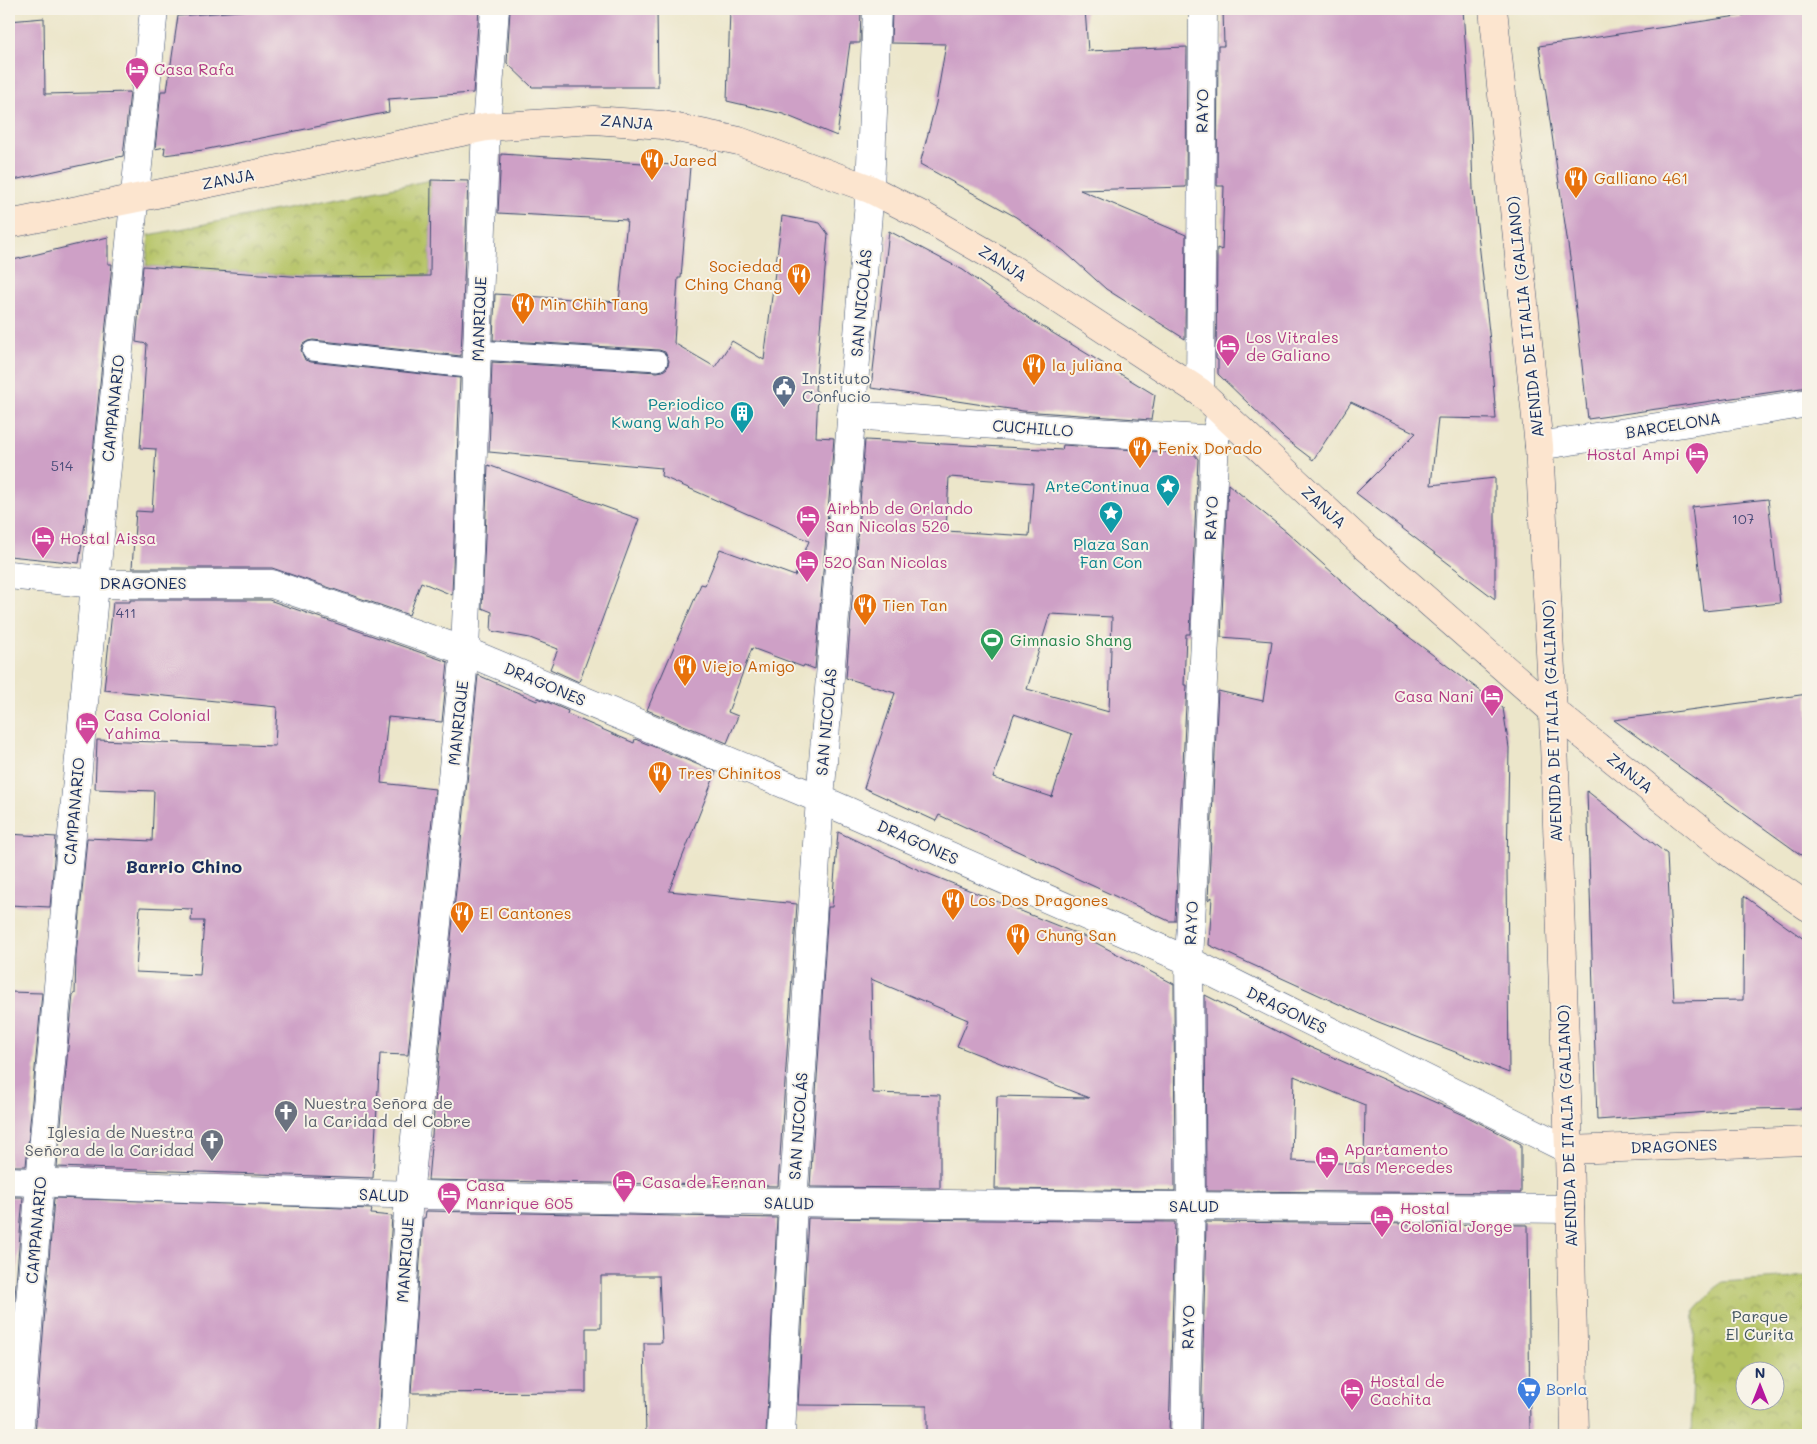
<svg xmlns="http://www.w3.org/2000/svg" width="1817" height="1444" viewBox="0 0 1817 1444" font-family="Mali,sans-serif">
	<defs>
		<pattern id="park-crowns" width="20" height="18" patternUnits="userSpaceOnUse" patternTransform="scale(1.25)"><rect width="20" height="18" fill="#b4c264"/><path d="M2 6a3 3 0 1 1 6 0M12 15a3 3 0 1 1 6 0" fill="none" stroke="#929e56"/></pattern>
	</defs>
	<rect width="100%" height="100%" fill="#f7f3e8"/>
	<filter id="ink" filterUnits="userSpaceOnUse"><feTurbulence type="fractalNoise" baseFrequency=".02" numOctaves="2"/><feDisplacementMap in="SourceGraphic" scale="10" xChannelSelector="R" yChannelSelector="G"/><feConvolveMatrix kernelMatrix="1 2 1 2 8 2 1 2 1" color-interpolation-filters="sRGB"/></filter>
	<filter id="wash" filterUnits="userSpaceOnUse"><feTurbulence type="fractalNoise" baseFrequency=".0096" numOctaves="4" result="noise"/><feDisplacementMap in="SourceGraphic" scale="20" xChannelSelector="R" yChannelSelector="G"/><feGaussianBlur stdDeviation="1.12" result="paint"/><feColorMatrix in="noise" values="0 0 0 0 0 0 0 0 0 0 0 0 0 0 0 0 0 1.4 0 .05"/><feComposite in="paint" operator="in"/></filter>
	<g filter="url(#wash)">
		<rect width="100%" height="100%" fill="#ece6ca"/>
		<g fill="url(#park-crowns)" stroke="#687861" fill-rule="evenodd">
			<polygon points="431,180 430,276 305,277 146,266 149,235"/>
			<path d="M1808 1276V1435H1691L1695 1311 1721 1282ZM1744 1372H1774V1402H1744Z"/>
		</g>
		<g id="blocks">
			<g fill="#cea0c6" fill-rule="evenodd">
				<polygon points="264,9 479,9 473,93 388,99 389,112 203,150 164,155 165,147 155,149 161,91 167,91 178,16"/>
				<polygon points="510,9 657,9 658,87 532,87 507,63"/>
				<polygon points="730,9 861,9 860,43 850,43 837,136 783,114 727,101"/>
				<polygon points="892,9 1085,9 1088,51 1187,47 1186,187 1080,190 1186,235 1185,339 1106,289 1064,251 1016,217 920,164 936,103 946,44 891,43"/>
				<polygon points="1223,9 1463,9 1471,131 1473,189 1490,341 1496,419 1438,418 1431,485 1495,478 1495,599 1356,493 1416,433 1351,402 1313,460 1283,437 1218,374 1218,360 1216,359 1217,248 1222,250 1224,186 1217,186 1218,46 1224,46"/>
				<polygon points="1761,9 1808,9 1808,387 1588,419 1571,265 1539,46 1757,13"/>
				<polygon points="44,18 45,94 130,92 123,156 9,181 9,21"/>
				<polygon points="501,154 690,166 681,278 678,278 674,343 715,367 732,341 764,360 782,216 820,223 828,234 815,390 818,392 816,437 834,438 815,669 804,665 803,667 752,648 728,712 738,716 727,743 647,710 701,584 705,585 720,549 795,576 809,541 661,476 662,468 489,452 492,362 657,372 663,371 667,368 669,361 665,352 659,350 493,340 495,294 619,302 627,220 498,213"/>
				<polygon points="431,180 468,181 461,356 313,340 308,341 303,344 301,350 305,360 311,362 460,378 452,595 421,582 409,615 272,568 132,568 136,511 152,512 156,449 140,448 147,344 136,342 143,266 305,277 430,276"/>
				<polygon points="889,231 963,270 1033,321 1155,395 1151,420 1023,411 871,388"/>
				<polygon points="108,237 108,264 112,264 88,503 79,563 9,556 9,261"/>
				<path d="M865 440 1062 450 1063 445 1194 454 1198 459 1190 634H1186L1184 685H1187L1175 921H1169L939 815 936 821 864 788 895 693 846 678ZM949 477 1033 483 1029 536 946 531ZM1050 614 1112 617 1109 712 1027 689ZM1014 714 1072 734 1052 797 993 778Z"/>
				<polygon points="488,465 639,519 579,682 550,669 558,649 530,638 491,631 492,612 482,608"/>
				<polygon points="1228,484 1287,532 1380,615 1503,708 1509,748 1507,870 1509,1073 1376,1021 1209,945 1212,897 1208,900 1218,691 1263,701 1272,641 1221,637"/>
				<polygon points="1768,499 1780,603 1704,611 1692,507"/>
				<path d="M130 600H269L448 662 442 722 388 717 381 783 435 789 408 1055 380 1054 373 1178 57 1167 73 994H75L76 956 87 838 152 841 154 791 95 789 97 740 275 746 277 707 104 690 113 602H130ZM140 907 192 909 191 921H204L200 975 136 972Z"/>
				<polygon points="478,675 537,701 538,698 568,711 567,714 634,743 635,739 716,772 669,891 797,904 778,1186 428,1180 439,1056"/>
				<polygon points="1808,694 1808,860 1614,720"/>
				<polygon points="1587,791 1667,854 1674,1001 1743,1000 1744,896 1808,942 1808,1108 1751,1109 1597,1120"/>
				<polygon points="838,832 919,870 1083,936 1174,984 1175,1191 995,1189 997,1096 1089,1098 957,1046 968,1020 871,979 873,1093 940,1095 940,1188 810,1187 828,907 832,907"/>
				<polygon points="9,834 56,837 50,907 9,905"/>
				<polygon points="9,992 42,993 26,1166 9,1166"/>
				<path d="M1205 995 1294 1040 1464 1115 1521 1144V1193L1206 1191ZM1294 1076 1365 1105 1364 1164 1292 1161Z"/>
				<polygon points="9,1197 23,1197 9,1370"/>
				<polygon points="54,1198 372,1209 371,1214 392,1216 378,1435 35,1435"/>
				<polygon points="426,1211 777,1218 766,1435 646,1435 644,1343 662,1343 659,1276 601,1276 601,1328 586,1328 586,1392 411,1393 423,1218 425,1218"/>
				<polygon points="808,1218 1175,1222 1169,1435 927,1435 927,1406 798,1405"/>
				<polygon points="1206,1222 1528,1225 1530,1435 1201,1435"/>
			</g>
		</g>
	</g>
	<g filter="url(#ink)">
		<use href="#blocks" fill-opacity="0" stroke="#3a4a6e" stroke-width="1"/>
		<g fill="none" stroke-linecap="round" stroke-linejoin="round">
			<g stroke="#3a4a6e" stroke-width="21">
				<g id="service">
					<polyline points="478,350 658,361"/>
					<polyline points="312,351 477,369"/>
				</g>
			</g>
			<g stroke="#3a4a6e" stroke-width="29">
				<g id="pedestrian">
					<polyline points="851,415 1215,440"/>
					<polyline points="820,799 870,189"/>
				</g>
			</g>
			<g stroke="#3a4a6e" stroke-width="29">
				<g id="minor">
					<polyline points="870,189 877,9"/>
					<polyline points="1200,392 1203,9"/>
					<polyline points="1539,446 1808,403"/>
					<polyline points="9,575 95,584 272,584 465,651 820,799 1189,961 1569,1150"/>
					<path d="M9 1181C529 1204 1049 1205 1570 1209"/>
					<polyline points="19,1435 40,1182 95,584 154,9"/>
					<polyline points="393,1435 409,1196 465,651 486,127 495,9"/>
					<polyline points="781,1435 793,1203 820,799"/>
					<polyline points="1185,1435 1191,1206 1189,961 1215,440 1221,411"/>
				</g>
			</g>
			<g stroke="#3a4a6e" stroke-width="29">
				<g id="secondary">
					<polyline points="1493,9 1539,446 1552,689 1569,1150 1575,1435"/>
					<polyline points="9,224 486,127 594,120 663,125 739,141 870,189 923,216 994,257 1200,392 1365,546 1552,710 1727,851 1808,907"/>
					<polyline points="1569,1150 1808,1141"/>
				</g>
			</g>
			<use href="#service" stroke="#fff" stroke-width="19"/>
			<use href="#pedestrian" stroke="#fff" stroke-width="28"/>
			<use href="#minor" stroke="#fff" stroke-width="28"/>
			<use href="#secondary" stroke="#fce5cf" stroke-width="28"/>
		</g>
	</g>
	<defs>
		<g id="hotel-pin" transform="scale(1.25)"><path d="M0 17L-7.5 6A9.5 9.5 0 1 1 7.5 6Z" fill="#d1479c" stroke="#f7f3e8"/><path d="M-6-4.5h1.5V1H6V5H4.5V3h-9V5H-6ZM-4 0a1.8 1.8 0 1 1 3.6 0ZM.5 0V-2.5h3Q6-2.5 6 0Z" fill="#fff"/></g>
		<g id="restaurant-pin" transform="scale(1.25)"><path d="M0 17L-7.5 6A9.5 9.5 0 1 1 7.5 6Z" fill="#e8710a" stroke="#f7f3e8"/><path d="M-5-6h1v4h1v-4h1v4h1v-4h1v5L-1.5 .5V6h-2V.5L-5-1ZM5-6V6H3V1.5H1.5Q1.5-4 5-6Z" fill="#fff"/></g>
		<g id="civic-pin" transform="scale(1.25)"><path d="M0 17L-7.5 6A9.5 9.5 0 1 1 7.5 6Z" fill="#5c6f8a" stroke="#f7f3e8"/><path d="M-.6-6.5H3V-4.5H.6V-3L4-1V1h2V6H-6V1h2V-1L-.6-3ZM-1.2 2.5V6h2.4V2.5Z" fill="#fff"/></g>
		<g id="building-pin" transform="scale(1.25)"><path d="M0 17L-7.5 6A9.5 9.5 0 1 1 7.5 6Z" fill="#0f9aa8" stroke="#f7f3e8"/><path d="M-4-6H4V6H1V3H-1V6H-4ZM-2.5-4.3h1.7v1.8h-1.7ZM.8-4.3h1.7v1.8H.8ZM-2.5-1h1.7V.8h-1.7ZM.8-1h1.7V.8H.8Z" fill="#fff"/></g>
		<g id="sight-pin" transform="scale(1.25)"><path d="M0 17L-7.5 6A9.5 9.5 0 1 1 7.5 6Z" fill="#0f9aa8" stroke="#f7f3e8"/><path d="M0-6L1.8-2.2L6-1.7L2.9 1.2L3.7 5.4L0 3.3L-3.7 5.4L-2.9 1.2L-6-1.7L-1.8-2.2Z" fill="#fff"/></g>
		<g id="stadium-pin" transform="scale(1.25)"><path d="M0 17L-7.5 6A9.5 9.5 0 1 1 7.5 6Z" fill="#2e9e5b" stroke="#f7f3e8"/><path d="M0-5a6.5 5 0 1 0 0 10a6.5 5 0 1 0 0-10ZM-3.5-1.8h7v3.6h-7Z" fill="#fff"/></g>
		<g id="church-pin" transform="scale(1.25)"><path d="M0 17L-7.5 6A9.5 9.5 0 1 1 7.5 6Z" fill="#6b7280" stroke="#f7f3e8"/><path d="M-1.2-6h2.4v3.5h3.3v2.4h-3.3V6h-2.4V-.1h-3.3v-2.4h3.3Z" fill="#fff"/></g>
		<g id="supermarket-pin" transform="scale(1.25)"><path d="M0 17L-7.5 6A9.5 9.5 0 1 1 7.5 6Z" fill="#3f7fe0" stroke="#f7f3e8"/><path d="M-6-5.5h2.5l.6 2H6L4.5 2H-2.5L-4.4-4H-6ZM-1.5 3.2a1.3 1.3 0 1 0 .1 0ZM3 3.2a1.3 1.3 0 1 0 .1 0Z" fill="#fff"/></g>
	</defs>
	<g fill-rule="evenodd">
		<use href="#hotel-pin" x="137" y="69"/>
		<use href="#restaurant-pin" x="652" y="160"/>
		<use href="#restaurant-pin" x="1576" y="178"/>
		<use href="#restaurant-pin" x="799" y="275"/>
		<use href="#restaurant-pin" x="523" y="304"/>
		<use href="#hotel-pin" x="1228" y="346"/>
		<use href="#restaurant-pin" x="1034" y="365"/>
		<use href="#civic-pin" x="784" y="387"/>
		<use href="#building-pin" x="742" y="413"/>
		<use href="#restaurant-pin" x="1140" y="448"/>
		<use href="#hotel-pin" x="1697" y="454"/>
		<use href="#sight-pin" x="1168" y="486"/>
		<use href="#sight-pin" x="1111" y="513"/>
		<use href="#hotel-pin" x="808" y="517"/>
		<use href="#hotel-pin" x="43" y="538"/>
		<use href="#hotel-pin" x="807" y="562"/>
		<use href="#restaurant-pin" x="865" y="605"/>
		<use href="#stadium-pin" x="992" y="640"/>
		<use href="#restaurant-pin" x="685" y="666"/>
		<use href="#hotel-pin" x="1492" y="696"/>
		<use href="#hotel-pin" x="87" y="724"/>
		<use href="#restaurant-pin" x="660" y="773"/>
		<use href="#restaurant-pin" x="953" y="900"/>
		<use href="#restaurant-pin" x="462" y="913"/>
		<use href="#restaurant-pin" x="1018" y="935"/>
		<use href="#church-pin" x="286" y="1112"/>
		<use href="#church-pin" x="212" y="1141"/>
		<use href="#hotel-pin" x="1327" y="1158"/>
		<use href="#hotel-pin" x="624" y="1182"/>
		<use href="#hotel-pin" x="449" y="1194"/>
		<use href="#hotel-pin" x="1382" y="1217"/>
		<use href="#supermarket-pin" x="1529" y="1389"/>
		<use href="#hotel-pin" x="1352" y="1390"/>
	</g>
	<g text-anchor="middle" stroke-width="4" stroke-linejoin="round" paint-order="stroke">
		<g font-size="14" fill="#484b78">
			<text x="62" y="471">514</text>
			<text x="1743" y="524">107</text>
			<text x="126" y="618">411</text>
		</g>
		<g font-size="16" fill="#b23c85" stroke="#f7f3e8" text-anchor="start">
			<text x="154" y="75">Casa Rafa</text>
			<text x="1246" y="343">Los Vitrales<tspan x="1246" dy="18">de Galiano</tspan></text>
			<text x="1680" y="460" text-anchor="end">Hostal Ampi</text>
			<text x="826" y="514">Airbnb de Orlando<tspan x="826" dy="18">San Nicolas 520</tspan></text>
			<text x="60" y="544">Hostal Aissa</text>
			<text x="824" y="568">520 San Nicolas</text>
			<text x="1474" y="702" text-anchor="end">Casa Nani</text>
			<text x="104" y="721">Casa Colonial<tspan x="104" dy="18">Yahima</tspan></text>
			<text x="1344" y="1155">Apartamento<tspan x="1344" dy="18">Las Mercedes</tspan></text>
			<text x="642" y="1188">Casa de Fernan</text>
			<text x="466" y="1191">Casa<tspan x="466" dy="18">Manrique 605</tspan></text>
			<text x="1400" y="1214">Hostal<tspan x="1400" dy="18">Colonial Jorge</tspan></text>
			<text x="1370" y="1387">Hostal de<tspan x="1370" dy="18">Cachita</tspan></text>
		</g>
		<g font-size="16" fill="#1b2f5e" stroke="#f7f3e8">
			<text transform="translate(1202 111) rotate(-89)" y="6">RAYO</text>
			<text transform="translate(627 122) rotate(4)" y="6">ZANJA</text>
			<text transform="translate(228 179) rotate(-11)" y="6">ZANJA</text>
			<text transform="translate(1003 263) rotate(32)" y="6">ZANJA</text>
			<text transform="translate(861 303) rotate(-85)" y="6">SAN NICOLÁS</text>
			<text transform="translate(1525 317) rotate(-96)" y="6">AVENIDA DE ITALIA (GALIANO)</text>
			<text transform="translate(479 319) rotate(-88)" y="6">MANRIQUE</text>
			<text transform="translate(113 408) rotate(-84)" y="6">CAMPANARIO</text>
			<text transform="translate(1673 425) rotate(-9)" y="6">BARCELONA</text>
			<text transform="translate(1033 428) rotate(4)" y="6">CUCHILLO</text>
			<text transform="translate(1324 507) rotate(43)" y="6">ZANJA</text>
			<text transform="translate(1211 518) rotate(-87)" y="6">RAYO</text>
			<text x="143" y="589">DRAGONES</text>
			<text transform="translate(545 684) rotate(23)" y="6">DRAGONES</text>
			<text transform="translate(1552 721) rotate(-92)" y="6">AVENIDA DE ITALIA (GALIANO)</text>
			<text transform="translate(826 722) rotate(-85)" y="6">SAN NICOLÁS</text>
			<text transform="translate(458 723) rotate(-84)" y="6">MANRIQUE</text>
			<text transform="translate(1630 773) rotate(39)" y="6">ZANJA</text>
			<text transform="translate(74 811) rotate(-85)" y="6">CAMPANARIO</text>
			<text transform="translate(918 842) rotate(24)" y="6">DRAGONES</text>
			<text transform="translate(1191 923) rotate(-87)" y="6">RAYO</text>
			<text transform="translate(1287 1010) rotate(26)" y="6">DRAGONES</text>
			<text transform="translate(798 1126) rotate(-86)" y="6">SAN NICOLÁS</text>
			<text transform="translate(1567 1126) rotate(-92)" y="6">AVENIDA DE ITALIA (GALIANO)</text>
			<text transform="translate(1674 1146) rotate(-2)" y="6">DRAGONES</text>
			<text transform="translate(384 1195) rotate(2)" y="6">SALUD</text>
			<text transform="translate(789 1203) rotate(1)" y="6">SALUD</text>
			<text x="1194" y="1212">SALUD</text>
			<text transform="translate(36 1230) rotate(-85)" y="6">CAMPANARIO</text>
			<text transform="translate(405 1260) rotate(-86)" y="6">MANRIQUE</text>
			<text transform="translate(1188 1327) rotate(-88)" y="6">RAYO</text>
		</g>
		<g font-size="16" fill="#c56008" stroke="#f7f3e8" text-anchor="start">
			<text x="670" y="166">Jared</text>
			<text x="1594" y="184">Galliano 461</text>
			<text x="782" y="272" text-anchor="end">Sociedad<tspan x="782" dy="18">Ching Chang</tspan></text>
			<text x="540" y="310">Min Chih Tang</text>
			<text x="1052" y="371">la juliana</text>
			<text x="1158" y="454">Fenix Dorado</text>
			<text x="882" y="611">Tien Tan</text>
			<text x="702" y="672">Viejo Amigo</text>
			<text x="678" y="779">Tres Chinitos</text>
			<text x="970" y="906">Los Dos Dragones</text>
			<text x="480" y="919">El Cantones</text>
			<text x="1036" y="941">Chung San</text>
		</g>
		<g font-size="16" fill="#4e5e75" stroke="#f7f3e8" text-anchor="start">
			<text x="802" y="384">Instituto<tspan x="802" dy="18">Confucio</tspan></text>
		</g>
		<g font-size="16" fill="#0d838f" stroke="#f7f3e8" text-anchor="end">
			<text x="724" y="410">Periodico<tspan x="724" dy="18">Kwang Wah Po</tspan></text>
			<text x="1150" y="492">ArteContinua</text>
			<text x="1111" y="550" text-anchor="middle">Plaza San<tspan x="1111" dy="18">Fan Con</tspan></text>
		</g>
		<g font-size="16" fill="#27864d" stroke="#f7f3e8" text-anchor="start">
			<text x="1010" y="646">Gimnasio Shang</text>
		</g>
		<g font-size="16" fill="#5b616d" stroke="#f7f3e8" text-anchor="start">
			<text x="304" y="1109">Nuestra Señora de<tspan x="304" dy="18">la Caridad del Cobre</tspan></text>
			<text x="194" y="1138" text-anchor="end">Iglesia de Nuestra<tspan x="194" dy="18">Señora de la Caridad</tspan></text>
		</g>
		<g font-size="16" fill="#415460" stroke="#f7f3e8">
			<text x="1760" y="1322">Parque<tspan x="1760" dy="18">El Curita</tspan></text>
		</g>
		<g font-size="16" fill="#366cbe" stroke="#f7f3e8" text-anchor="start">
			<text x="1546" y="1395">Borla</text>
		</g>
		<g font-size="18" font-weight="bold" fill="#1b2f5e" stroke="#f7f3e8">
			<text x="184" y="873">Barrio Chino</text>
		</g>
	</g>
	<rect width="1817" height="1444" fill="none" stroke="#f7f3e8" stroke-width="30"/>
	<g transform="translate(1760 1386)"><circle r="24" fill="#f7f3e8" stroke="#9fa5b1"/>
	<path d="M0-4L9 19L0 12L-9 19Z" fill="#b5179e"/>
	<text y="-8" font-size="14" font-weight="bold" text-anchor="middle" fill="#1b2f5e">N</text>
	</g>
</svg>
